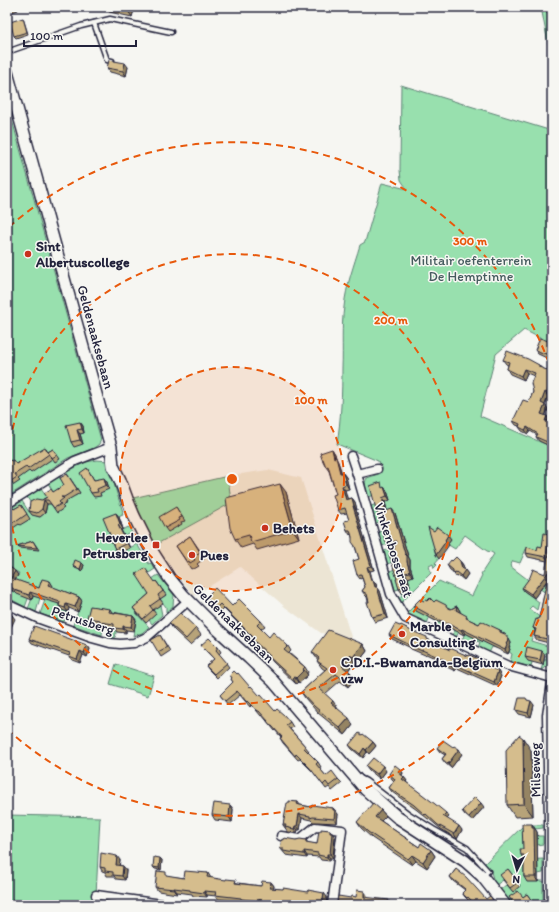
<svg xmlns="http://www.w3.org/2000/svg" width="559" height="912" viewBox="0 0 559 912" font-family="Itim,sans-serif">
	<rect width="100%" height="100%" fill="#f6f6f2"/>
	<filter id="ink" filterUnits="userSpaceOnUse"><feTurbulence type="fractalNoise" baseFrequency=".025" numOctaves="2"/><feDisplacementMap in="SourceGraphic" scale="8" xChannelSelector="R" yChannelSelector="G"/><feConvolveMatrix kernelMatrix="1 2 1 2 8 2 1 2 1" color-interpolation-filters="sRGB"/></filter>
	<g filter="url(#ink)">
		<polygon fill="#ece5d4" points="268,470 301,478 352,640 321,633 285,607 240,567 194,596 164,558 155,545 230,503 228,476"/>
		<g fill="#98e0ae" stroke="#5d8174">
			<polygon points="541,7 552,7 552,64"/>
			<path d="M401 85 552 131V344L524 330 496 354 480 416 552 447V538L546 542 552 543V552C543 550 535 550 526 549L520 563 513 561 510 566 531 582 543 581 550 582 547 594 531 582 524 591 539 602 537 610 532 606 529 609 545 621 536 632 534 631 531 641 551 647 552 642V657L550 664 541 670 544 660H546L547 654 543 653 532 662 531 667 510 662 512 654 509 652V648L511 643 508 638 501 636 496 648 492 647 489 653 478 648 480 642 476 641 474 645 462 640 465 633 471 636 476 626 459 632 456 637 452 635 455 630 447 627 445 632 435 627 437 622 427 616V617L429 618 427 624 415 618 407 613 439 581 472 596 482 575 481 574 494 554 491 552 487 551 465 535 455 549 447 544 451 539 440 531V557L435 563 437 565 434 568 433 564 429 566 431 573 400 604 397 597 402 596V593L409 591 408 587 410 586 408 578 413 576 411 572 400 589 395 590 389 571 409 565 410 562 408 558 406 550 393 562 387 564 384 551 395 548V546L403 543 384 533 388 544 382 546 378 532 386 529 383 521 376 523 371 506 390 500 375 495 368 497C367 491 363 484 367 478L381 473 378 461 337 444C341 419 342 393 342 368 343 347 341 327 344 307 346 286 354 265 360 245L365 242 382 183 407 189 401 180 400 170Z"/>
			<polygon points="7,102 101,440 99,444 94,448 68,458 7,497"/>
			<polygon points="97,460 108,461 117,494 123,512 122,513 123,515 106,522 111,534 129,527 132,533 125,536 118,554 137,544 149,564 151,563 155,569 149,573 148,573 153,581 152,579 158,575 174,595 173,606 166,612 166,607 160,599 166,595 159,585 148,593 158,607 160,605 162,615 152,624 149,620 136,613 149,627 142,633 133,636 136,620 119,617 115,638 109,637 113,613 103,625 102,635 73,625 82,601 62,610 67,612 64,622 40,614 45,600 40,598 36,612 28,609 35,590 28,599 25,607 7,597 7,594 19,573 15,571 12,575 7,574 7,532 14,528 7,517 7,511 10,516 17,513 13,507 22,501 29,512 32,511 36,516 40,517 45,513 46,509 43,504 33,507 27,497 41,488 47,497 64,508 62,506 67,503 56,497 48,483 59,477 75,496 80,493 66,472 86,462"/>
			<polygon points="228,476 231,503 155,545 140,514 133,498"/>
			<polygon points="116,664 154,676 148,696 110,684"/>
			<polygon points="7,815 100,817 96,895 169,905 7,905"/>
			<polygon points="524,825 543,825 543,828 535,829 535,832 537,832 538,836 543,836 543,844 537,845 524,860 543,859 543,873 538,874 538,881 543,881 543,905 511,905 500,890 507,884 503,880 496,885 494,882 491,872 484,864"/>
		</g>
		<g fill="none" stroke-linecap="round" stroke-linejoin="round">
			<g stroke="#22223b" stroke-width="7">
				<g id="lane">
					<polyline points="94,23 107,60 112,61"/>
					<polyline points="7,52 81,26 110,19 171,32"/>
					<polyline points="360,778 366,781 409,814 433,829 467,848 488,871 482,876"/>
				</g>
			</g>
			<g stroke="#22223b" stroke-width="11">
				<g id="street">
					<polyline points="351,456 357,474"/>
					<polyline points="377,469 357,474 391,594 405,618 508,666 552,678"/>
					<polyline points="7,504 75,461 111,447"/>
					<polyline points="7,604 37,618 92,638 110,643 120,644 134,643 147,637 188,601"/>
					<polyline points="281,836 300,839 315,827 342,830 332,905"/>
					<polyline points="96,895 169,905"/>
					<polyline points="549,905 549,821 547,715 552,683"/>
				</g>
			</g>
			<g stroke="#22223b" stroke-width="14">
				<polyline id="secondary" points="7,72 99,405 111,447 113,466 120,480 127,499 134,516 150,548 157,559 170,579 183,595 216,628 249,658 273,681 365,789 397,817 465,861 482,876 505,905"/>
			</g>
			<use href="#lane" stroke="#f6f6f2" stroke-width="4"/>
			<use href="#street" stroke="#f6f6f2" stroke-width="8"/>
			<use href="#secondary" stroke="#f6f6f2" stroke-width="11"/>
		</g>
		<g fill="#b7a379" stroke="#22223b">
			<polygon points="7,7 17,7 18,10 7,14"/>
			<polygon points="101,7 134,7 132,17 109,12 107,9"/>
			<polygon points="23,18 24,21 28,34 16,38 14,36"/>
			<polygon points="128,67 126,76 110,72 107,68"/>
			<polygon points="551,342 552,344 552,350 549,359 538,354 535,350"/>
			<polygon points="503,360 539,365 541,368 552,372 552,392 550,397 548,397 545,405 548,409 545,416 550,421 552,421 552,447 539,441 536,437 537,435 530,431 528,434 522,431 519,427 519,426 516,425 513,421 529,402 533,392 534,376 527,373 524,380 510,374 507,369 508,365 506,364"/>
			<polygon points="80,422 83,426 84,433 80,434 83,444 74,447 71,442"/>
			<polygon points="53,449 60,459 55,462 48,452"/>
			<polygon points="332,449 335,454 336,458 338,462 342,473 346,477 349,489 345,490 347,499 352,498 355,502 357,510 356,510 374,570 370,571 372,580 373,580 376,584 377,587 380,591 388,618 375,622 372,617 367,597 365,595 362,591 365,587 362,578 360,579 357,575 359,559 351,534 350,535 347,530 349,520 347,513 341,514 338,510 336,494 329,471 326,467 322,459"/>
			<polygon points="47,451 52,459 31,473 29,471 18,479 20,481 14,485 7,475 11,461 16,464"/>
			<polygon points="87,468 94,480 107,482 109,489 100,493 101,496 94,497 91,493"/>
			<polygon points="67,474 80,493 66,501 67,503 62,506 64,508 57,513 51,504 47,504 45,513 40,517 32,515 29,511 42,500 64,485"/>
			<polygon points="384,487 387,491 390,500 385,502 387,511 395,513 408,556 410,560 410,566 413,576 408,578 410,586 408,587 409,591 402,593 399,589 397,579 393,553 395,546 392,543 388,544 385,540 384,528 382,520 377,513"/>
			<polygon points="286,492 299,538 257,550 253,544 241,548 235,539"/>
			<polygon points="21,505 30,519 20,525 19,524 7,532 7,512 14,509"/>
			<polygon points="176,507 185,521 181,522 182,524 168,532 165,528"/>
			<polygon points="116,513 119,517 123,529 121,530 130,548 118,554 115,549 111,537"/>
			<polygon points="552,520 552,543 551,543 549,556 549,643 537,640 534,636 535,630 533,628 539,618 547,581 534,598 524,591 522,588 545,574 547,561 528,557 526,553 537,550 542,547 549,534"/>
			<polygon points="190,536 205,558 197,564 199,566 194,569 193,568 191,569 176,546"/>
			<polygon points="33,541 39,550 19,548 17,546"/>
			<polygon points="452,561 460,561 463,565 464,570 468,574 464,580 459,576 456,577 453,572 450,570 447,565"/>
			<polygon points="7,565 15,571 18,575 15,580 39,588 53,586 52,587 79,597 82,601 78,612 69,608 68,612 62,610 59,606 59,604 33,596 32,600 17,594 15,592 7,588"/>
			<polygon points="84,565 82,571 75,568 73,566"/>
			<polygon points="156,581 166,595 160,599 163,603 153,610 156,614 146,623 136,612 133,608 149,594 155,582"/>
			<polygon points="206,597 232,606 261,621 265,626 261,629 269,637 288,646 291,651 289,653 305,667 308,672 307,674 308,675 299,683 298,682 296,684 273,662 269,657 256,645 253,640 254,639 224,609 220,613 210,602"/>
			<polygon points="424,601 434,602 451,609 457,606 460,611 460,612 470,620 479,624 500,630 511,643 509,648 510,649 508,654 465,633 464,635 416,611 413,606"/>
			<polygon points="110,609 112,612 133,616 136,620 134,631 126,630 126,633 117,632 114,628 103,626 102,624 90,623 87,618"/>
			<polygon points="169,623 196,628 201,635 190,645 174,630"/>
			<polygon points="400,626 407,628 408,630 450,650 484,661 487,666 501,676 497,686 457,668 455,671 447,667 444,662 426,654 425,655 411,649 409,647 392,639 389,635"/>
			<polygon points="160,635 170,651 161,657 158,652"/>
			<polygon points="29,639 87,645 90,649 87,657 83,655 80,663 72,660 69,656 32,643"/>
			<polygon points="363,644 367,651 357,664 354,662 348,671 350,672 354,679 348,687 340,681 325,694 337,707 337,708 353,725 345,735 318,713 305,698 301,692 325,670 322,668 317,661 318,660 312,652"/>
			<polygon points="201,645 218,647 221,652 219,654 229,667 217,678 209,670 206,666 214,659 204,649"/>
			<polygon points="542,651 545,655 543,665 528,661 525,657"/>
			<polygon points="230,675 250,687 275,711 290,722 293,727 290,729 305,746 309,751 308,752 318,762 321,767 319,768 326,776 338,779 342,783 332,791 329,787 326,789 314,773 300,759 298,760 283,743 280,738 281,737 275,730 275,731 262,715 261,716 252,705 250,707 240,695 228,705 220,695 233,682 231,679 232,678"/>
			<polygon points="527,700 534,705 531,717 519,714 516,710"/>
			<polygon points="362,735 373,742 376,746 369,754 367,752 363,758 352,749 349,745"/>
			<polygon points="437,748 462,754 451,768 445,763 442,759 445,755 440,752"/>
			<polygon points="531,750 533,816 515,817 507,805"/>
			<polygon points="366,766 386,771 380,779 369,770"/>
			<polygon points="400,769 403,773 402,775 407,781 406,782 449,817 447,819 462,830 457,839 441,829 429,819 428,819 417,810 392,792 389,788 394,781 392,779 389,774"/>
			<polygon points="298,802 300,805 311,807 333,808 338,814 337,823 316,822 313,822 311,820 302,818 300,830 298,830 297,833 288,832 283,825 289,803"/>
			<polygon points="230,805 233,809 232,822 215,820 212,815"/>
			<polygon points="484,807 472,821 465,815 462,811"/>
			<polygon points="386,816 381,821 419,847 431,850 435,856 427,868 416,861 412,865 372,838 361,828 357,822"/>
			<polygon points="532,824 537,832 538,882 527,882 524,877 524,860 521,855"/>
			<polygon points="330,830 335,837 333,858 330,858 330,861 321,860 319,857 307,856 307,858 286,855 280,848 296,840 306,840 308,843 317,844 321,831"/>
			<polygon points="120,860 119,865 123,866 126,870 125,880 116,879 114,876 107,876 105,872 102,871 100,867"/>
			<polygon points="162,860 161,870 155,869 153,867"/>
			<polygon points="456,869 478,904 477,905 475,905 471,901 470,902 465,897 462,893 465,890 453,881 450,877"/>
			<polygon points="508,869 520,886 513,892 503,880"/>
			<polygon points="208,873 211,878 238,883 261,886 271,882 274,886 273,888 327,897 326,905 270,905 262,904 262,905 261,905 244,904 243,902 218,899 216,896 207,895 207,897 193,896 192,894 177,892 177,894 158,891 155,887 169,876 184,878"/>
			<polygon points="527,894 535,905 515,905 523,897"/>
		</g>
		<g fill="#958463" stroke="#22223b">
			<polygon points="129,7 135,7 132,17 128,11"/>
			<polygon points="125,63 128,67 126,76 123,71"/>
			<polygon points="551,342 552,344 552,350 549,359 546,354"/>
			<polygon points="524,369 527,373 524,380 521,376"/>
			<polygon points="549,387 552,392 550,397 547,393"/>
			<polygon points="545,392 548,397 544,407 541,403"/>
			<polygon points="545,405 548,409 544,418 541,414"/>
			<polygon points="547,416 550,421 545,421"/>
			<polygon points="80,422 83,426 84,433 82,429"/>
			<polygon points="527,427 530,431 528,434 525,430"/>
			<polygon points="77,430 80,434 83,444 80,440"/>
			<polygon points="332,449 335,454 336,458 338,462 343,478 340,473"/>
			<polygon points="343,473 346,477 349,489 346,484"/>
			<polygon points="104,478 107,482 109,489 106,485"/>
			<polygon points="280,484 286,492 299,538 293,530"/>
			<polygon points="342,486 345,490 349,504 346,500"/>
			<polygon points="384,487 387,491 390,500 387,496"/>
			<polygon points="352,498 355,502 357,510 354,506"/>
			<polygon points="382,498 385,502 388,515 386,511"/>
			<polygon points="44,500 47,504 45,513 42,509"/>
			<polygon points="353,506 356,510 374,570 371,566"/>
			<polygon points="392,509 395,513 408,556 410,560 410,566 413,576 410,572"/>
			<polygon points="116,513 119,517 123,529 120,524"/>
			<polygon points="118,525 121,530 130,548 127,543"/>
			<polygon points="448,535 451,539 448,543 449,545 439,559 436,555"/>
			<polygon points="549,539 551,543 548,561 546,557"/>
			<polygon points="460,561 463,565 465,571 465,570 468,574 464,580 461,576 462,568"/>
			<polygon points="82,563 84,565 82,571 80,569"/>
			<polygon points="367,567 370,571 374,585 371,580"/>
			<polygon points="15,571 18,575 14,582 11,578"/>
			<polygon points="549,571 551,575 534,598 531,594"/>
			<polygon points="405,573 408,578 410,586 407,582"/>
			<polygon points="373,580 376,584 378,592 375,587"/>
			<polygon points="50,581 53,586 51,589 48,585"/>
			<polygon points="405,582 408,587 409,591 406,587"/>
			<polygon points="377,587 380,591 388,618 385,614"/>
			<polygon points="30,592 33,596 32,600 29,595"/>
			<polygon points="79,597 82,601 78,612 75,607"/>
			<polygon points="66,604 69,608 68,612 65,608"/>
			<polygon points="457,606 460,611 458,615 456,610"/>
			<polygon points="552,613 552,633 549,643 547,639"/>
			<polygon points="12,615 15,619 7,636 7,625"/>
			<polygon points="133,616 136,620 134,631 131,627"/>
			<polygon points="123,626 126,630 126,633 123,629"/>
			<polygon points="462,629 465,633 464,635 461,630"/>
			<polygon points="509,639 511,643 509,648 510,649 508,654 505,650 506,644"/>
			<polygon points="363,644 367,651 357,664 353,657"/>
			<polygon points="87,645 90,649 87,657 84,653"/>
			<polygon points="80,651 83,655 80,663 77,659"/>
			<polygon points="542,651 545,655 543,665 540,660"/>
			<polygon points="350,655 354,662 346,673 342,666"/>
			<polygon points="484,661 487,666 485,669 482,664"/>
			<polygon points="454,664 457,668 455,671 452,667"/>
			<polygon points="304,670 308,675 299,683 296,678"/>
			<polygon points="498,671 501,676 497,686 494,682"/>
			<polygon points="350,672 354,679 348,687 344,680"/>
			<polygon points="294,677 298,682 296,684 293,679"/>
			<polygon points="333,701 337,707 335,709 331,703"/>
			<polygon points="531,701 534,705 531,717 528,713"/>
			<polygon points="349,718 353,725 345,735 340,728"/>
			<polygon points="523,738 531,750 533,816 524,804"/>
			<polygon points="373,742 376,746 369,754 366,750"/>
			<polygon points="364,748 367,752 363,758 360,754"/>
			<polygon points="459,749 462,754 451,768 448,764"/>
			<polygon points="383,766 386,771 380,779 377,774"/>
			<polygon points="400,769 403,773 401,776 398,772"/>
			<polygon points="404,777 407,781 405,783 402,779"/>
			<polygon points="481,803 484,807 472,821 469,817"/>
			<polygon points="230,805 233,809 232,822 229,817"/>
			<polygon points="333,808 338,814 337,823 334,819"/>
			<polygon points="381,810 386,816 379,823 375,817"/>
			<polygon points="446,813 449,817 446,820 443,816"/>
			<polygon points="299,814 302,818 300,830 297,826"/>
			<polygon points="532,824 537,832 538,882 535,877"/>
			<polygon points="295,826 298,830 297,833 294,829"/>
			<polygon points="459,826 462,830 457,839 454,834"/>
			<polygon points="330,830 335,837 333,858 330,854"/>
			<polygon points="431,850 435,856 427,868 423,862"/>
			<polygon points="304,851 307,856 307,858 304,854"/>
			<polygon points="327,854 330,858 330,861 327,857"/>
			<polygon points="412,855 416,861 412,865 408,859"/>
			<polygon points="117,856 120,860 119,869 116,865"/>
			<polygon points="160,858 162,860 161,870 159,868"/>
			<polygon points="123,866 126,870 125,880 122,876"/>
			<polygon points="271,882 274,886 273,892 270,888"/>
			<polygon points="174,888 177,892 177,894 174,889"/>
			<polygon points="204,891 207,895 207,897 204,893"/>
			<polygon points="364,891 367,895 366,901 364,897"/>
			<polygon points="324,893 327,897 326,905 322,905"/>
		</g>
		<g fill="#d5bd8d" stroke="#22223b">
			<polygon points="110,7 129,7 128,11"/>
			<polygon points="23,18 27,32 14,36 10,22"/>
			<polygon points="109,60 125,63 123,71 107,68"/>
			<polygon points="540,338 551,342 546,354 535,350"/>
			<polygon points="507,351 528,359 539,365 539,367 552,372 552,384 550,388 549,387 547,393 545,392 541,403 545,405 541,414 547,416 545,421 552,421 552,444 536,437 538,434 527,427 525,430 519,427 520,424 513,421 523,400 529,402 533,392 531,383 535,373 524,369 521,376 507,369 509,362 503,360"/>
			<polygon points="80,422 82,429 77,430 80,440 71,442 66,425"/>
			<polygon points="45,447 49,454 28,469 26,467 15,474 17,477 11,481 7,475 7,460 9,459 11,461 13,460 16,464"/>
			<polygon points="53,449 57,455 52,458 48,452"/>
			<polygon points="332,449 334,458 336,457 340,473 343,473 346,484 342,486 346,500 352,498 354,506 353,506 371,566 367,567 371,580 373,580 375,587 377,587 385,614 372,617 367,602 369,602 367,594 362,591 365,587 361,574 357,575 353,561 359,559 355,546 352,542 352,537 350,530 347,530 344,521 349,520 345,508 338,510 333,495 336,494 328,466 326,467 323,459 322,459 320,453"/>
			<polygon points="87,468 94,480 104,478 106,485 97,489 98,492 91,493 80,473"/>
			<polygon points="67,474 77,489 64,497 61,497 64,498 59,502 61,504 54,508 48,500 44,500 42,509 37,513 29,511 30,502 36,499 42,500 47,497 44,493 51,489 53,492 64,485 60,478"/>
			<polygon points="381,482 382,488 384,487 387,496 382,498 386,511 392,509 405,554 407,556 407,562 410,572 405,573 407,582 405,582 406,587 399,589 396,579 397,579 389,554 393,553 396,541 392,542 391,538 385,540 381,528 384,528 382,518 377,513 370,486"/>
			<polygon points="280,484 293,530 251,542 249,535 235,539 230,528 226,498"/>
			<polygon points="21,505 27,514 17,521 16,520 7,526 7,512 13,508 14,509"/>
			<polygon points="176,507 182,517 179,518 180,520 165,528 159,517"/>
			<polygon points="116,513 120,524 118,525 127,543 115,549 110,538 111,537 103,518"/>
			<polygon points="552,520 552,539 549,539"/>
			<polygon points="428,527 434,531 437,527 448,535 445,540 446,541 436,555"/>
			<polygon points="544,533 549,534 546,557 526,553 527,547 537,550 538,546 542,547"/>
			<polygon points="190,536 200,552 193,557 195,560 190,563 189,561 187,562 176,546"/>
			<polygon points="33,541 37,548 17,546"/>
			<polygon points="548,556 552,557 552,613 550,621 551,622 547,639 534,636 536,629 533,628 536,619 538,620 538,618 539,618 549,571 531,594 522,588 530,577 533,569 545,574"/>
			<polygon points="456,557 460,561 462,568 465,570 461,576 456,572 453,573 453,570 447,565 451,560 452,561"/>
			<polygon points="75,560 82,563 80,569 73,566"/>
			<polygon points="7,565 15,571 11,578 39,588 42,579 50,581 48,585 79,597 75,607 66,604 65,608 59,606 60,602 30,592 29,595 14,590 14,589 7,585"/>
			<polygon points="145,568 155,582 156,581 163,591 158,595 160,599 150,606 153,610 143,619 133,608 149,594 136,574"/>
			<polygon points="215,588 232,606 239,599 261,621 257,625 269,637 273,632 288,646 284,650 305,667 303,669 304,670 296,678 294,677 293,679 269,657 270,656 253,640 254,638 220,604 216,608 206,597"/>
			<polygon points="430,598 434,602 436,600 446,605 447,607 451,609 457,606 456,610 467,616 466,618 479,624 481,621 500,630 500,632 505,634 509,639 506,644 507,645 505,650 462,629 461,630 437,619 413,606 420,599 424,601 425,600 427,601"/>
			<polygon points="90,606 110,609 109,612 133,616 131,627 123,626 123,629 114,628 114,624 100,622 100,620 87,618"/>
			<polygon points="7,612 12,615 7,625"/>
			<polygon points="180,613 196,628 186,639 169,623"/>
			<polygon points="395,624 400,626 401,625 407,628 407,629 427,637 427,639 450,650 450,648 468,656 469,655 484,661 482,664 498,671 494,682 454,664 452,667 443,663 445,660 422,650 422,651 408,645 408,644 389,635"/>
			<polygon points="34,626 87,645 84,653 80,651 77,659 69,656 70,653 29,639"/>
			<polygon points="328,630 363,644 353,657 350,655 342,666 350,672 344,680 336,674 319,688 333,701 331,703 349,718 340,728 314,706 301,692 327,668 317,661 319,658 312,652"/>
			<polygon points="160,635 167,647 158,652 151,640"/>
			<polygon points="209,638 218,647 216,650 227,663 214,674 206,666 214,659 201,645"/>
			<polygon points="527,647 542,651 540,660 525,657"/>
			<polygon points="234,671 237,674 238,673 250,687 251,686 260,696 261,695 275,711 277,709 284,715 290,722 286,725 305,746 304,748 318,762 316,764 326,776 332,771 338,779 329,786 326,782 323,785 310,768 296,754 295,756 280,738 282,737 272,726 271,726 267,721 268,721 259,711 258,711 248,701 247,702 237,691 225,701 220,695 233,682 231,679 232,678 230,675"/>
			<polygon points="519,698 526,698 527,700 531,701 528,713 516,710"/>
			<polygon points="359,733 362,735 363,734 373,742 366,750 364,748 360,754 349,745"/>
			<polygon points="519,735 523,738 524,804 507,805 506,750"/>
			<polygon points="443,740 453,747 454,746 459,749 448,764 442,759 446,754 437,748"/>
			<polygon points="373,758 383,766 377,774 366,766"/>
			<polygon points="395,765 400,769 398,772 404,777 402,779 435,804 446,813 443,816 459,826 454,834 438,825 426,814 425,815 414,805 389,788 395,779 389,774"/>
			<polygon points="475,797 481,803 469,817 462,811"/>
			<polygon points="289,801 298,802 297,804 300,805 311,807 312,805 333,808 333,810 335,810 334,819 313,817 310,818 310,816 299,814 297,826 295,826 294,829 285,827 286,825 283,825 287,803 289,803"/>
			<polygon points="214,803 230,805 229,817 212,815"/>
			<polygon points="373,803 381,810 375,817 419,847 421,843 431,850 423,862 412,855 408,859 368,832 357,822"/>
			<polygon points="522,824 532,824 532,828 534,828 535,877 524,877 524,855 521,855 520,849 523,849"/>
			<polygon points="321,829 330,830 330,833 332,833 330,854 327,854 327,857 318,855 318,853 304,851 304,854 283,851 283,848 280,848 282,839 284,840 284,838 296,840 300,839 306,840 306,842 317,844 319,831 321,831"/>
			<polygon points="101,853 117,856 116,865 123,866 122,876 113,875 113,872 105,871 105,868 100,867"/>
			<polygon points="154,857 160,858 159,868 153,867"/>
			<polygon points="456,869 466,877 486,899 490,896 496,905 478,905 475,900 473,902 468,897 467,898 462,893 465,890 464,889 465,889 450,877"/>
			<polygon points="508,869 518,882 510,888 500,875"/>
			<polygon points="157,871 166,872 166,875 184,878 185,871 208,873 207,877 226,880 226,879 236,880 235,883 261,886 262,881 271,882 270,888 283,889 283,888 308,892 308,890 324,893 322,905 299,905 259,900 259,901 241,899 241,898 215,895 216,892 204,891 204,893 190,891 190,890 174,888 174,889 155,887"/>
			<polygon points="357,890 364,891 364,897 389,900 388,903 410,905 337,905 338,896 351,898 352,896 356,897"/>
			<polygon points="518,891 523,897 527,894 532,901 526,905 515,905 509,897"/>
		</g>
	</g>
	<circle cx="232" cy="479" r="112" fill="#e8590c" fill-opacity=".12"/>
	<g fill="none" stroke="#e8590c" stroke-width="2" stroke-dasharray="7 5">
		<circle cx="232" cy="479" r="112"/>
		<path d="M7 477A225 225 0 1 1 7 481"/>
		<path d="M552 586A337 337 0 0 1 9 731M9 227A337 337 0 0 1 552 372"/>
	</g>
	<g fill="#c8321e" stroke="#f6f6f2" stroke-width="1.5">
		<circle cx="28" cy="254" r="4"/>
		<circle cx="265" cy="528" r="4"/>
		<rect x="152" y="541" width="8" height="8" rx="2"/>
		<circle cx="192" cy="555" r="4"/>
		<circle cx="402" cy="634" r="4"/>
		<circle cx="333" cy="670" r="4"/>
	</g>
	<g text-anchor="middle" stroke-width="3" stroke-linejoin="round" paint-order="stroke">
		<g font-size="14" font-weight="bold" fill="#22223b" stroke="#f6f6f2" text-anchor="start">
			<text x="36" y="251">Sint<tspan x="36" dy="16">Albertuscollege</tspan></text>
			<text x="273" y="533">Behets</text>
			<text x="148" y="542" text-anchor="end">Heverlee<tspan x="148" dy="16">Petrusberg</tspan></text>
			<text x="200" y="560">Pues</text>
			<text x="410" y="631">Marble<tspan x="410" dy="16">Consulting</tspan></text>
			<text x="341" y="667">C.D.I.-Bwamanda-Belgium<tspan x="341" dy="16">vzw</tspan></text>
		</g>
		<g font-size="14" fill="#455b5e" stroke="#f6f6f2">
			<text x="471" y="265">Militair oefenterrein<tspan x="471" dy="16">De Hemptinne</tspan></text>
		</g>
		<g font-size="14" fill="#22223b" stroke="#f6f6f2">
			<text transform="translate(96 337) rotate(75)" y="5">Geldenaaksebaan</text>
			<text transform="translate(394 550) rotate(72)" y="5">Vinkenbosstraat</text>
			<text transform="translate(83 620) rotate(18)" y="5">Petrusberg</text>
			<text transform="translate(234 623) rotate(44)" y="5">Geldenaaksebaan</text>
			<text transform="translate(535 770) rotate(-91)" y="5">Milseweg</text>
		</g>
	</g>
	<circle cx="232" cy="479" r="6" fill="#e8590c" stroke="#f6f6f2" stroke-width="2"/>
	<g font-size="12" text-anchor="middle" font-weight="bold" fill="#e8590c" stroke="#f6f6f2" stroke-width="3" stroke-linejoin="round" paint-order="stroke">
		<text x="470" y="245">300 m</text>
		<text x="391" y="324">200 m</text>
		<text x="311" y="404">100 m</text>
	</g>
	<rect width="559" height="912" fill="none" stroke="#f6f6f2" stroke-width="24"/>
	<rect x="12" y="12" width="535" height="888" fill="none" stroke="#22223b" stroke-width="1.5" filter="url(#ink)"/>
	<g transform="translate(517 870) rotate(185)" stroke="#f6f6f2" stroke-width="3" paint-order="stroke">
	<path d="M0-3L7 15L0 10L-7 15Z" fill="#22223b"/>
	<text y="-6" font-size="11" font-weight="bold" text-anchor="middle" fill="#22223b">N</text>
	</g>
	<path d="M24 40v6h112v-6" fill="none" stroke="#22223b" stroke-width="2"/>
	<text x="30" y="40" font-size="12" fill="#22223b" stroke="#f6f6f2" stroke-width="3" paint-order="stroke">100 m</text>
</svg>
